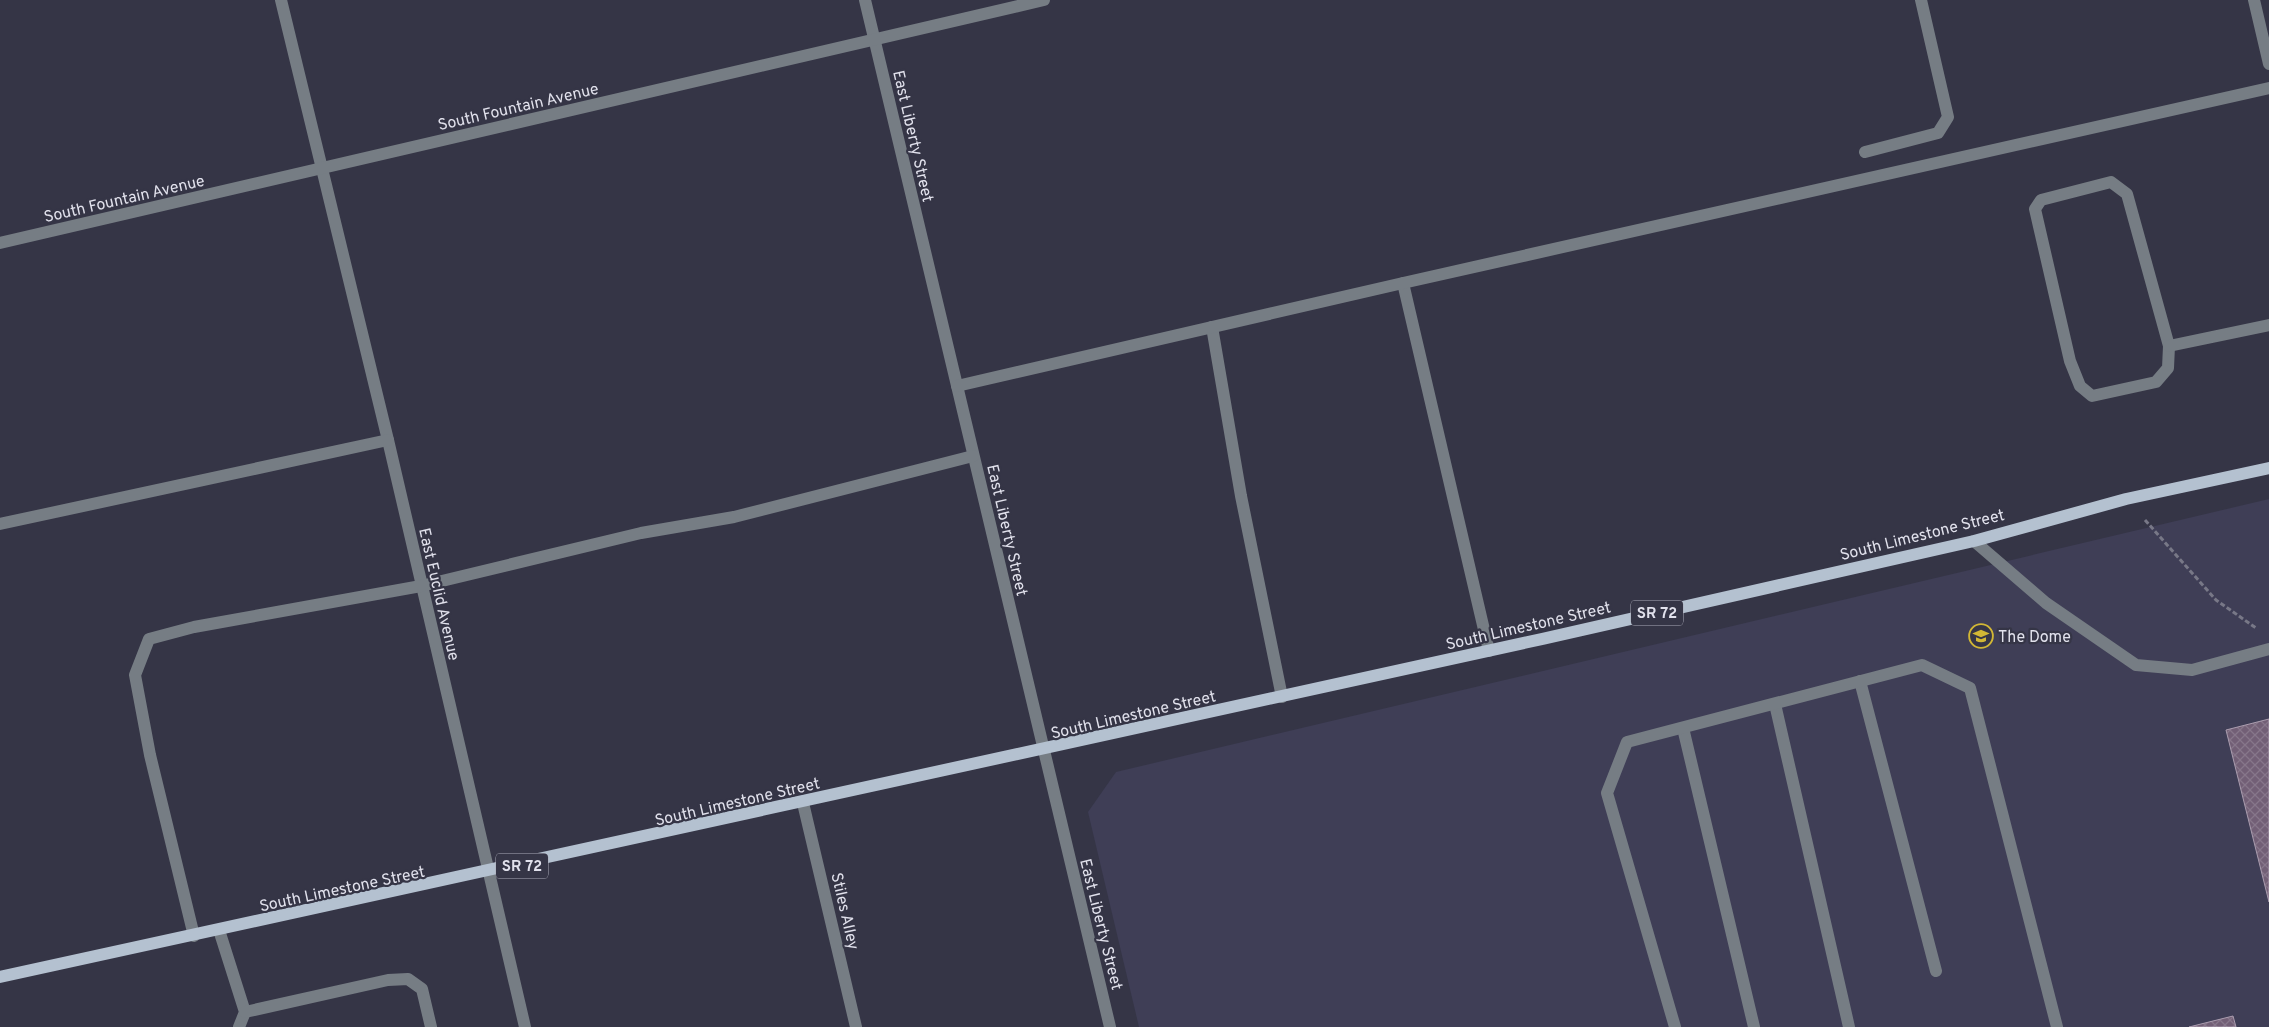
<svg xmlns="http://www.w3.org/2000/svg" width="2269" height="1027" viewBox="0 0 2269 1027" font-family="Overpass,sans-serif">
	<defs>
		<pattern id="building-cross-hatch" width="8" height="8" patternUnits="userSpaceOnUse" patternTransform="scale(1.25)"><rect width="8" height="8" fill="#725f76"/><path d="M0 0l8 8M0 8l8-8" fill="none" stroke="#86768a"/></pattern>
	</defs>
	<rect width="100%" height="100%" fill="#353546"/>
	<polygon fill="#3f3e56" points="2269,499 2269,1027 1139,1027 1088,812 1116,772"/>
	<g fill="url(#building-cross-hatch)" stroke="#ab9daf">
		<polygon points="2269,719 2269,902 2226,730"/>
		<polygon points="2233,1016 2236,1027 2189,1027"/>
	</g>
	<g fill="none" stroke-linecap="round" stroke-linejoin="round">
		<polyline stroke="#787887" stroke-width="3" stroke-dasharray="5 2.5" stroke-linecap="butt" points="2145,520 2216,600 2256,628"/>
		<g stroke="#767d84" stroke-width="12">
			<polyline points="281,0 388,440 525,1027"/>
			<polyline points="865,0 1110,1027"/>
			<polyline points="2254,0 2269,64"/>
			<polyline points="1865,152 1938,133 1948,117 1921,0"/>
			<polygon points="2111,182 2127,194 2169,346 2168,368 2156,382 2092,396 2080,386 2070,361 2035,209 2041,200"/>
			<polyline points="0,243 1044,0"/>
			<polyline points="1403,283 1489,651"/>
			<polyline points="1212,327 1241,496 1282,697"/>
			<polyline points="2169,346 2269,325"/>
			<polyline points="957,386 1403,283 2269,88"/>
			<polyline points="0,524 388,440"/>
			<polyline points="1974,541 2046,603 2136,665 2192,670 2269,649"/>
			<polyline points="1860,681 1936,971"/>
			<polyline points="1775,704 1849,1027"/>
			<polyline points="1683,728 1754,1027"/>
			<polyline points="803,803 856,1027"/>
			<polyline points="219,930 245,1012 239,1027"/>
			<polyline points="194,936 150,755 135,675 149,639 194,627 421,586 641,533 734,517 973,456"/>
			<polyline points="245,1012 388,980 408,979 422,989 431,1027"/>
			<polyline points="1675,1027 1607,793 1627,742 1922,665 1970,688 2057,1027"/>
		</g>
		<path stroke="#b4c1d0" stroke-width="12" d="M0 977C659 837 1317 691 1974 541L2126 499 2269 468"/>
	</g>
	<defs>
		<g id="school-ring" transform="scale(1.25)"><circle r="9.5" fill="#353546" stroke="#d2b735" stroke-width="1.5"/><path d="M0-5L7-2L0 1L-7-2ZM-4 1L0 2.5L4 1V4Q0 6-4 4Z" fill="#d2b735"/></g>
	</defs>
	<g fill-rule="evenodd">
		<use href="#school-ring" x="1981" y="636"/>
	</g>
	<g text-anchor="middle" stroke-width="4.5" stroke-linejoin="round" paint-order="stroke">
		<g fill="#353546" stroke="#adadba" stroke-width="1">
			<rect x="1631" y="600.5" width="52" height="25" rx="4"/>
			<rect x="496" y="853.5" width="52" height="25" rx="4"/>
		</g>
		<g font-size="15" font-weight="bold" fill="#e1e1ec">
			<text x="1657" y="618">SR 72</text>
			<text x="522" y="871">SR 72</text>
		</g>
		<g font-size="16" fill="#e1e1ec" stroke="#353546">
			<text transform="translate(518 106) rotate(-13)" y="6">South Fountain Avenue</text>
			<text transform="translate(914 136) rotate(77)" y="6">East Liberty Street</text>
			<text transform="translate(124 198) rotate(-13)" y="6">South Fountain Avenue</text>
			<text transform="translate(1008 530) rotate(77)" y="6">East Liberty Street</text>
			<text transform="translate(1922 534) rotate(-14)" y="6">South Limestone Street</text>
			<text transform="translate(440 594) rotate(77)" y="6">East Euclid Avenue</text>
			<text transform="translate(1528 625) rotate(-13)" y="6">South Limestone Street</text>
			<text transform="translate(1133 714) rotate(-13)" y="6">South Limestone Street</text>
			<text transform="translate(737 801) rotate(-13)" y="6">South Limestone Street</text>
			<text transform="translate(342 888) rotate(-12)" y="6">South Limestone Street</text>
			<text transform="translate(846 911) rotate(77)" y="6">Stiles Alley</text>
			<text transform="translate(1102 924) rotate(76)" y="6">East Liberty Street</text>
		</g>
		<g font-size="16" fill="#e1e1ec" stroke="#353546" text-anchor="start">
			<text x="1998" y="642">The Dome</text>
		</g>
	</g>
</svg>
